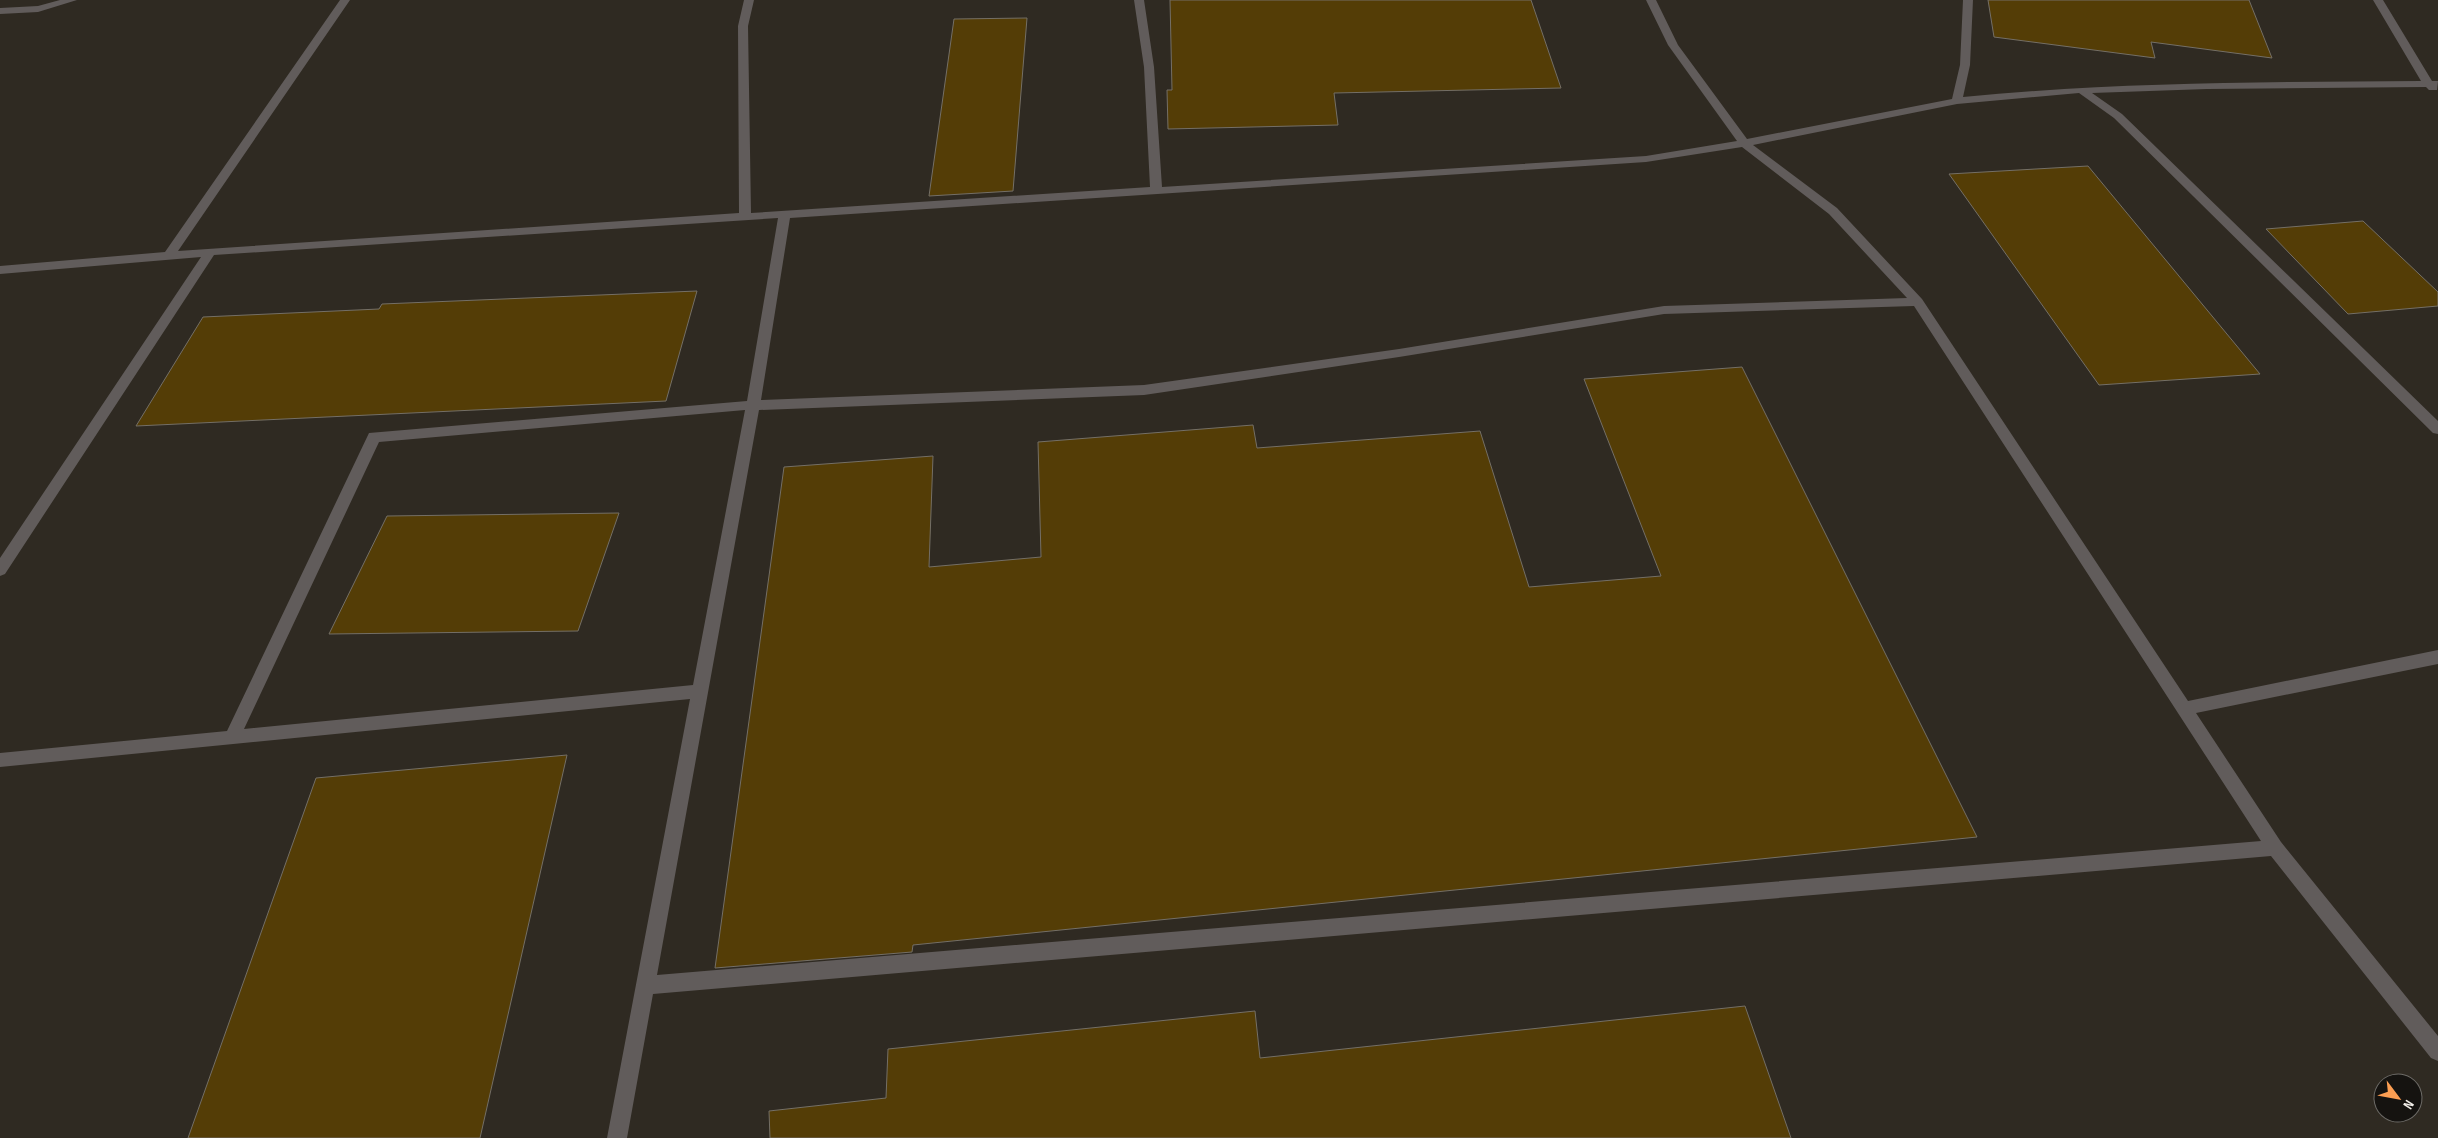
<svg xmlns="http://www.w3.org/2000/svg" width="2438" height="1138" viewBox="0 0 2438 1138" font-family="'Sofia Sans Condensed',sans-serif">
	<rect width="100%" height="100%" fill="#2f2a22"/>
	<g fill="#543d06" stroke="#746f66">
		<polygon points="1170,0 1531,0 1561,88 1334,93 1338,125 1168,129 1167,90 1172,90"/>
		<polygon points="1988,0 2249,0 2272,58 2151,42 2155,58 1994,37"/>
		<polygon points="1027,18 1013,191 929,196 954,19"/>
		<polygon points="2088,166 2260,374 2099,385 1949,174"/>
		<polygon points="2363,221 2438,292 2438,306 2348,314 2266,229"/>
		<polygon points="697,291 666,401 136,426 203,317 379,309 382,304"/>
		<polygon points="1742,367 1977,837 913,945 912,952 715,968 784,467 933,456 929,567 1041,557 1038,442 1253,425 1257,448 1480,431 1529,587 1661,576 1584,379"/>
		<polygon points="619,513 578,631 329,634 387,516"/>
		<polygon points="567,755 480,1138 188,1138 316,778"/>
		<polygon points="1745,1006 1791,1138 770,1138 769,1111 886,1098 888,1049 1255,1011 1260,1058"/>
	</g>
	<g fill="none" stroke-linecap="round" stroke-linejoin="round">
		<g fill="#615c5b" fill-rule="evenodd">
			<polygon points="60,0 77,0 38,12 0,14 0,8 38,6"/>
			<path d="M340 0H350L178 251 739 213 738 26 744 0H754L748 26 751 213 1150 187 1144 67 1134 0H1144L1154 67 1162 187 1646 156 1737 141 1668 45 1646 0H1656L1678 45 1747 139 1952 99 1960 65 1963 0H1973L1970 65 1963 97C2116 82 2268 82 2421 81L2373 0H2383L2432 81H2438L2437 90H2429L2426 87 2207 89 2092 93 2122 114 2438 421V434L2433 433 2114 118 2079 93 1957 104 1753 145 1837 208 1922 299 2188 701 2438 650V664L2196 713 2281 842 2438 1036V1061L2431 1058 2271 856 653 994 627 1138H607L690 699 0 767V753L227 731 369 433 747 401 778 218 214 255 5 574 0 576V558L201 257 0 274V266L165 252ZM1742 147 1829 214 1907 298 1664 306 1399 349 1144 385 761 400 790 218 1646 162ZM1914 306 2261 841 657 975 759 410 1144 395 1399 357 1664 314ZM745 410 693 685 244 729 379 442Z"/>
		</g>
	</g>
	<g transform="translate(2398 1098) rotate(122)"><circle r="24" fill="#151310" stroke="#6d6b67"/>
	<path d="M0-4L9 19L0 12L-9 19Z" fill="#fc9e52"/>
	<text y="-8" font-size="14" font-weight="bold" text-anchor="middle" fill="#f1eee9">N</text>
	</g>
</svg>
